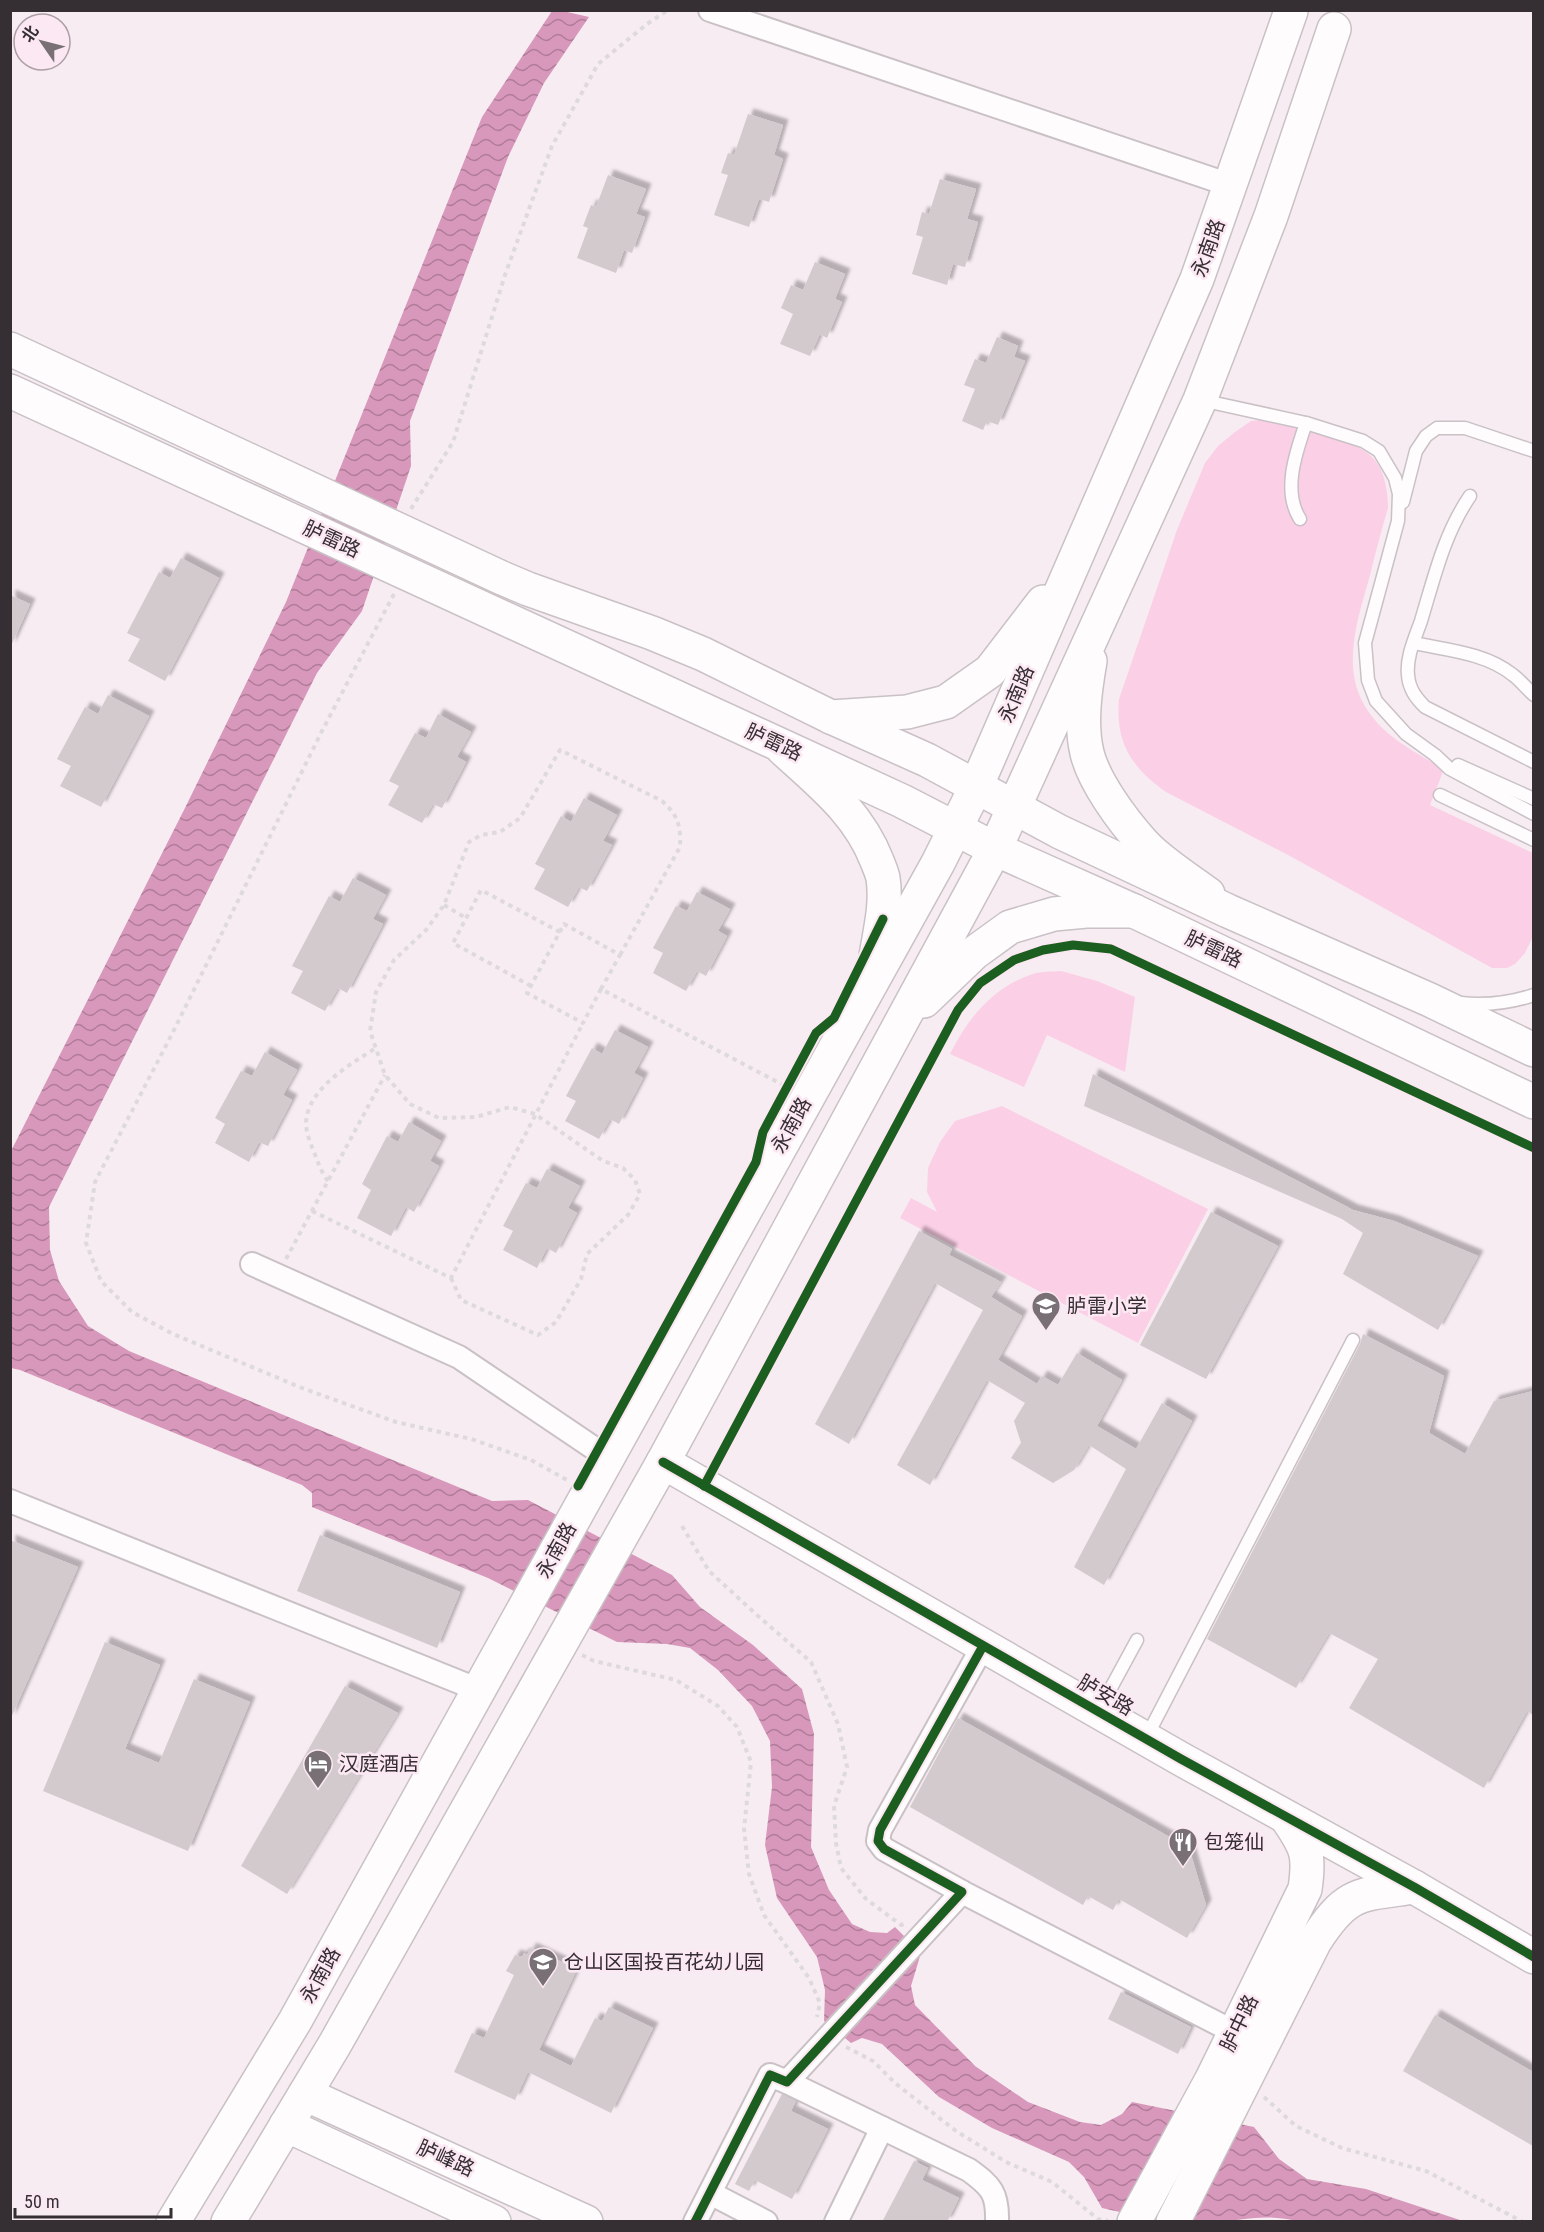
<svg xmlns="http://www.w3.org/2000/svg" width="1544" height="2232" viewBox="0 0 1544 2232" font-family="'Roboto Condensed','Noto Sans SC',sans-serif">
	<defs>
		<pattern id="water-waves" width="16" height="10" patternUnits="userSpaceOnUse" patternTransform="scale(1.5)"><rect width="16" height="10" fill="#d898bb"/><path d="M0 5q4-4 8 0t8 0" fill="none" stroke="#b07c99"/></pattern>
		<filter id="shadow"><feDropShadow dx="5.5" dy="-5.5" stdDeviation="1.5" flood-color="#0004"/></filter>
	</defs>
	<rect width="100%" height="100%" fill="#f7ecf2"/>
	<g fill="#fbcfe6">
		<path d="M1269 419C1297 427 1354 437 1374 459 1385 472 1388 492 1388 508 1381 531 1375 555 1369 579 1357 621 1340 671 1368 711 1386 738 1418 754 1444 769L1430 805 1533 853V936L1525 953 1515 964 1507 968H1492L1290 856 1166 792C1132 768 1115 743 1119 699L1177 530 1205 463 1218 446 1235 432 1251 421Z"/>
		<path d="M1061 971 1097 981 1135 997 1125 1072 1047 1035 1024 1087 950 1054C968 1018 993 987 1033 974 1041 971 1052 972 1061 971Z"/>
		<polygon points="1002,1106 1208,1209 1138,1343 900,1218 911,1198 937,1212 927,1192 928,1168 940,1142 955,1121"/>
	</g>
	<path fill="url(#water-waves)" d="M552 11H563L589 17 544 83 508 157 410 421 411 466 362 611 317 673 49 1207 50 1250 59 1281 88 1326 129 1351 492 1501 528 1500 672 1575 700 1607 753 1645 802 1689 814 1734 811 1847 829 1890 852 1924 870 1932 887 1933 895 1927 921 1953 911 1986 915 2005 975 2066 1028 2102 1080 2122 1101 2125 1122 2114 1132 2102 1254 2127 1279 2159 1307 2179 1366 2189 1463 2221 1300 2222C1272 2214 1249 2218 1221 2222 1180 2226 1141 2217 1102 2208L1084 2177 1069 2162 992 2128 939 2097 882 2044 862 2038 851 2043 824 2021 825 1990 817 1957 777 1898 765 1845 772 1787 770 1741 752 1706 718 1670 690 1648 667 1644 617 1642 488 1578 312 1507V1493L302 1485 20 1370 11 1368 10 1153 185 808 286 602 482 117Z"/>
	<g fill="#d3cace" filter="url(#shadow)">
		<polygon points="748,114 783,125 774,155 783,159 769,202 759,199 749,227 714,215 728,175 721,173 728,153 734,155"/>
		<polygon points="608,175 646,189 636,214 645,217 632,253 624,250 616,273 577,258 588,228 583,226 591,205 596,207"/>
		<polygon points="940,179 976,189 967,219 978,222 965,267 953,264 947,285 912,274 923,237 916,235 922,212 929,214"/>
		<polygon points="815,262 845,274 835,299 842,302 827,338 820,334 810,356 780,344 793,314 781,308 791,285 803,290"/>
		<polygon points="997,337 1018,346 1014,357 1025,361 998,425 987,421 983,430 962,421 975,389 964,385 975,359 986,363"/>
		<polygon points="181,558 219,578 165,681 128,661 140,639 127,633 159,572 170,578"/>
		<polygon points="10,595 30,604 10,648"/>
		<polygon points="108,695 149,716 101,807 60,786 71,766 57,759 85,707 98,714"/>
		<polygon points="438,714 471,732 457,757 466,762 442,808 433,804 422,823 388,805 399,786 389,781 415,733 426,738"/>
		<polygon points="584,798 617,815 603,841 612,845 587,891 579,887 568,907 534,889 545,869 535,864 561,816 571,822"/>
		<polygon points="353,878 386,895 373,919 383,924 347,993 338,988 325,1011 291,993 303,971 292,966 329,896 340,902"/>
		<polygon points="697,892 730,909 718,931 727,936 706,976 697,971 686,991 653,973 663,953 653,948 676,906 687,911"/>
		<polygon points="615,1030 648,1047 634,1073 643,1078 619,1124 610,1119 599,1139 565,1121 576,1101 566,1096 592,1048 602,1054"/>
		<polygon points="265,1052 297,1070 283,1095 292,1100 268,1146 259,1142 249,1162 215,1143 225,1124 215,1118 241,1071 252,1076"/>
		<polygon points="1093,1074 1353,1210 1394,1221 1478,1256 1438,1330 1343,1274 1363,1233 1342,1219 1084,1106"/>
		<polygon points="409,1122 441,1141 430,1161 439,1166 414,1212 406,1207 391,1236 357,1218 371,1190 362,1184 387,1136 398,1142"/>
		<polygon points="547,1169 580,1186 568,1208 577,1213 556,1253 547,1248 537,1268 503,1250 513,1231 503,1226 526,1183 537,1188"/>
		<polygon points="1211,1212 1278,1246 1206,1379 1140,1345"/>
		<polygon points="919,1231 952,1249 949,1255 1001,1282 991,1297 1022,1316 998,1360 1037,1384 1042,1376 1058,1385 1077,1353 1122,1380 1097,1426 1136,1449 1162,1403 1192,1421 1104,1585 1074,1567 1126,1469 1089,1445 1074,1470 1053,1483 1011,1458 1021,1443 1014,1421 1025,1403 987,1380 930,1485 897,1465 983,1310 935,1283 849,1444 815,1424"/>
		<polygon points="1363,1334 1444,1376 1429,1433 1465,1454 1494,1401 1533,1391 1533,1715 1527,1711 1484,1788 1349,1708 1378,1659 1329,1633 1296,1688 1207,1639 1360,1344"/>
		<polygon points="320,1535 460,1592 437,1648 297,1591"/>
		<polygon points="10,1540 78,1567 10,1720"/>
		<polygon points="105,1642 160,1665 125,1749 159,1763 194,1679 250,1702 188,1851 43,1791"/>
		<polygon points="345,1686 398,1713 287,1894 241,1866"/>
		<polygon points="958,1718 1189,1848 1206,1905 1187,1938 1119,1899 1113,1910 1088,1896 1083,1905 910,1807"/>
		<polygon points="531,1948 577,1969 539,2050 571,2066 595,2018 602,2021 609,2007 653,2028 611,2113 528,2072 515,2100 454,2072 472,2033 484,2038 514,1975 506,1971 515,1955 522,1957 524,1953 527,1955"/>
		<polygon points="1121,1992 1191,2027 1178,2054 1108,2019"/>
		<polygon points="1435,2015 1533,2072 1533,2146 1403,2071"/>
		<polygon points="782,2094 796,2101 791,2111 828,2129 792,2199 755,2180 749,2191 735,2184"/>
		<polygon points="914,2161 928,2168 922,2180 959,2198 947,2222 882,2222"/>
	</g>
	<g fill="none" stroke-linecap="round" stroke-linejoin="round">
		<g stroke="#c9c1c5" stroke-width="15">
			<g id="lane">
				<polyline points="1201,400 1306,423 1363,441 1379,451 1395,478 1399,494 1398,521 1365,643 1368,680 1376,701 1406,734 1435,755 1450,769 1534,814"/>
				<path d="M1470 496C1444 534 1434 578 1421 621 1415 638 1406 657 1408 675 1409 689 1416 698 1425 707L1534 762"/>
				<polyline points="1403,502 1416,451 1426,436 1437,428 1465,428 1534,451"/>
				<path d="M1300 519C1282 491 1296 452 1306 423"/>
				<path d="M1414 643C1447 650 1486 653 1513 675 1521 681 1527 689 1534 695"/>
				<polyline points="1458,765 1534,799"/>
				<polyline points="1440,795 1534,840"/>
				<path d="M1461 1003C1486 1006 1509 1003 1534 995"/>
				<polyline points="1099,1710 1137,1640"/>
				<polyline points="1146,1738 1353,1340"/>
			</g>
		</g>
		<g stroke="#c9c1c5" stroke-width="26">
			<g id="street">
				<polyline points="710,10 1230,185"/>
				<polyline points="252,1264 459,1357 607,1457"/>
				<polyline points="10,1501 479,1690"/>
				<polyline points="962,1892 1234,2032"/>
				<path d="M787 2082 969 2170C991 2186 998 2193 997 2222"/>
				<polyline points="710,2193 766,2222"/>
				<polyline points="695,2222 770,2075 787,2082 962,1892 884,1849 878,1841 880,1830 983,1646"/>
				<polyline points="836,2222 882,2128"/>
			</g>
		</g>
		<g stroke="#c9c1c5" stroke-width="36">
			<g id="secondary">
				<path d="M1090 661C1085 690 1080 724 1087 753 1094 782 1123 821 1143 843 1159 861 1188 879 1208 894"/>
				<polyline points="831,717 907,712 946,702 990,671 1043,602"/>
				<path d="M783 749C820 783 858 812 877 861 879 866 882 873 883 878 887 904 880 931 876 956"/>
				<polyline points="924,1001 974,953 1010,927 1054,914 1086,911 1134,911"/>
				<polyline points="663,1462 1181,1759 1414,1887 1534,1957"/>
				<polyline points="305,2094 586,2222"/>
				<polyline points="286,2125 494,2222"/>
				<polyline points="173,2222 295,2021 938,863 976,787 1197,279 1291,11"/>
				<polyline points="228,2222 335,2044 663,1462 995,849 1200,400 1271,216 1334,29"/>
				<path d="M1134 2222 1212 2079 1305 1889C1310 1855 1307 1848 1288 1820"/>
				<path d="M1173 2222 1315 1941C1347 1891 1359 1895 1414 1887"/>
			</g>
		</g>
		<g stroke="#c9c1c5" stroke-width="36">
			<g id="primary">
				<polyline points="10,349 502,578 528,589 652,633 703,654 831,717 927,760 1060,832 1228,911 1430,1000 1534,1050"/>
				<polyline points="10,391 902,801 995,849 1134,911 1534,1102"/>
			</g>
		</g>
		<g stroke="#dedadc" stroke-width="4" stroke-dasharray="4.5 4.5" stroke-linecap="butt">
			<polyline points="411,509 453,442 505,275 552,146 598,64 647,24 668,10"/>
			<polyline points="394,594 322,731 172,1034 95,1182 86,1243 101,1281 132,1312 173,1334 302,1388 396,1422 471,1439 531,1460 567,1480"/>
			<polyline points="444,905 466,918"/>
			<polyline points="531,986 453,943 481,890 560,932"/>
			<polyline points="601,989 583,1023 527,993 564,924 620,955 601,989 787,1087"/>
			<path d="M328 1181C321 1172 318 1162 314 1152 309 1140 304 1128 307 1115 314 1085 352 1063 376 1048"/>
			<polyline points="312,1211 451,1278 583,1023"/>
			<polyline points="286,1259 385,1075"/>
			<path d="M451 1278 461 1300 538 1335 556 1322 581 1279 587 1254 628 1215 640 1194 635 1180 623 1168 603 1161 535 1114 510 1107 476 1117 439 1118 410 1104 385 1075 370 1031 376 992 394 960 426 930 444 905 469 842 481 835 500 832 520 818 560 750 662 801C678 815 681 826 680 847L620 955"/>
			<polyline points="682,1526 709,1571 758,1616 811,1662 838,1724 847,1767 834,1806 836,1843 841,1868 866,1899 901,1925 904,1924"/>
			<polyline points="582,1655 594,1661 676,1680 718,1706 737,1727 751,1762 744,1829 749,1874 764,1915 809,1978 820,2003 817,2017"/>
			<polyline points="846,2047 873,2061 895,2083 956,2131 1006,2162 1052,2182 1098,2219 1108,2221"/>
			<polyline points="1264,2097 1296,2126 1342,2148 1426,2171 1523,2222"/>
		</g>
		<use href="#lane" stroke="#fefcfd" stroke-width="12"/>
		<use href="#street" stroke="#fefcfd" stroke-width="22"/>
		<use href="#secondary" stroke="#fefcfd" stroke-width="33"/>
		<use href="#primary" stroke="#fefcfd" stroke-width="33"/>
		<g stroke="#fce8f2" stroke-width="13">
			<g id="cycleway">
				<polyline points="663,1462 1181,1759 1414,1887 1534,1957"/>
				<polyline points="578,1486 756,1162 763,1132 816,1033 834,1018 883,919"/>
				<polyline points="704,1486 958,1010 980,983 1014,960 1043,950 1073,945 1111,949 1534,1148"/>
				<polyline points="695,2222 770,2075 787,2082 962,1892 884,1849 878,1841 880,1830 983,1646"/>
			</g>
		</g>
		<use href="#cycleway" stroke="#1b5e20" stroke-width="9"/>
	</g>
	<defs>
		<g id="school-pin" transform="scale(1.5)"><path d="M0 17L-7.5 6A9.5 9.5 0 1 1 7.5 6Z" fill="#797075" stroke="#fce8f2"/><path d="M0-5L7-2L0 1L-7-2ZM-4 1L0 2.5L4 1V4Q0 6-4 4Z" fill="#fff"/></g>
		<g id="hotel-pin" transform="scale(1.5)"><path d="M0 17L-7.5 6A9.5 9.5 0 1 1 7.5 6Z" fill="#797075" stroke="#fce8f2"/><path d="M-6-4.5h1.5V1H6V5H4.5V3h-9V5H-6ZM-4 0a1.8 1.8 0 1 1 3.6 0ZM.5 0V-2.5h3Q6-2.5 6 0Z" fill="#fff"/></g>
		<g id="restaurant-pin" transform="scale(1.5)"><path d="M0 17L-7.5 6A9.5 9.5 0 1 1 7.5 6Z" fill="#797075" stroke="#fce8f2"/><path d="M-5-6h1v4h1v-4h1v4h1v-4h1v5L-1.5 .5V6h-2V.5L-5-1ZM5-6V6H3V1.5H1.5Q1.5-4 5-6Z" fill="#fff"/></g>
	</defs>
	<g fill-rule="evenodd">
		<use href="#school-pin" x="1046" y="1306"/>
		<use href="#hotel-pin" x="318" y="1764"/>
		<use href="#restaurant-pin" x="1183" y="1842"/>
		<use href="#school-pin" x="543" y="1962"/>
	</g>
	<g text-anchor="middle" stroke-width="5" stroke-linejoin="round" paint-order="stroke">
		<g font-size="20" fill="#352e32" stroke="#fce8f2">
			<text transform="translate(1208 248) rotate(-70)" y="7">永南路</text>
			<text transform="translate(332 539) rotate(25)" y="7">胪雷路</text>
			<text transform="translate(1016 694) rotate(-67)" y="7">永南路</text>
			<text transform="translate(774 742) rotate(25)" y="7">胪雷路</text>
			<text transform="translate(1214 949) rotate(25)" y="7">胪雷路</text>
			<text transform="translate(791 1125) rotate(-61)" y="7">永南路</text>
			<text transform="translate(556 1550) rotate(-61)" y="7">永南路</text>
			<text transform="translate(1106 1695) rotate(30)" y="7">胪安路</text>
			<text transform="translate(320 1975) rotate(-61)" y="7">永南路</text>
			<text transform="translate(1239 2023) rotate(-64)" y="7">胪中路</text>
			<text transform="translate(446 2158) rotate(24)" y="7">胪峰路</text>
		</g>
		<g font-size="20" fill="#352e32" stroke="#fce8f2" text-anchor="start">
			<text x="1067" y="1313">胪雷小学</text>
			<text x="339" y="1771">汉庭酒店</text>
			<text x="1204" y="1849">包笼仙</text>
			<text x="564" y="1969">仓山区国投百花幼儿园</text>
		</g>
	</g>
	<rect width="1544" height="2232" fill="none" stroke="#352e32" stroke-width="24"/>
	<g transform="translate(42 42) rotate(305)"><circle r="28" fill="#fce8f2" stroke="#ac9ea5" stroke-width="1.5"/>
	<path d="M0-4.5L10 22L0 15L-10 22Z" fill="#797075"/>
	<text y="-9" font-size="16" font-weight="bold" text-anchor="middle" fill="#352e32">北</text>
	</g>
	<path d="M15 2208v9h156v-9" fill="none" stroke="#352e32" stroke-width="3"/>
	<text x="24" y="2208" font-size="18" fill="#352e32" stroke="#fce8f2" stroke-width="4.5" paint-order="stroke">50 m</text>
</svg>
